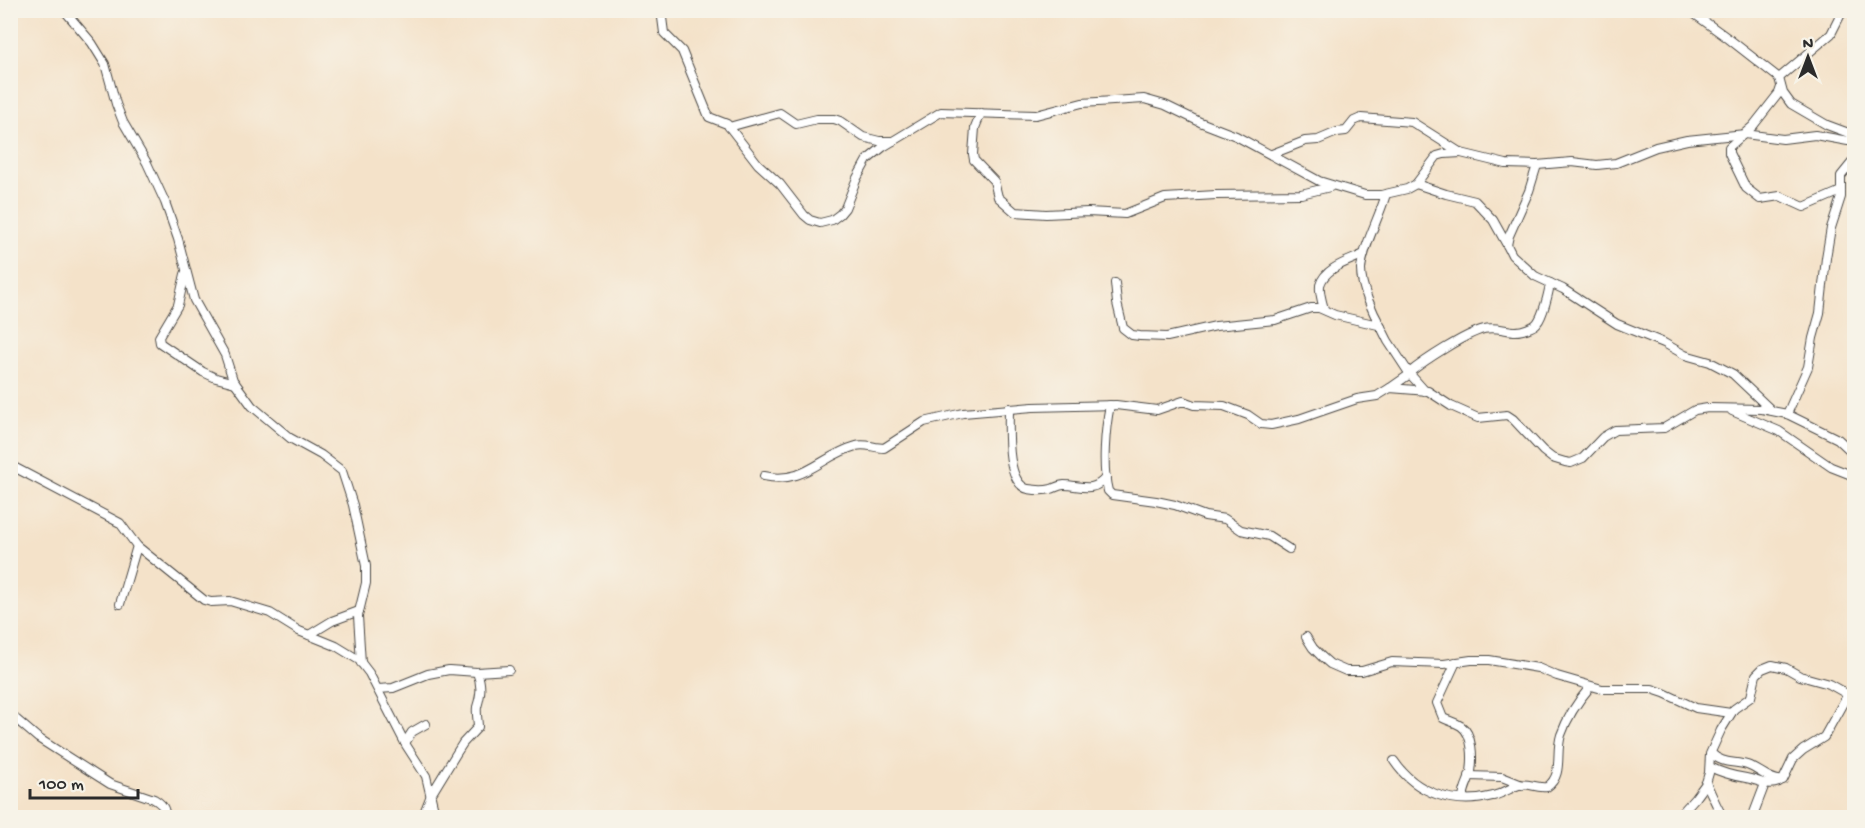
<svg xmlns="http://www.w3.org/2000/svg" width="1865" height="828" viewBox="0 0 1865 828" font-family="'Gochi Hand',sans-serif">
	<rect width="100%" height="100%" fill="#f7f3e8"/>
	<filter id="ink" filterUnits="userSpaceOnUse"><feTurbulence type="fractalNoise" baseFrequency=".0167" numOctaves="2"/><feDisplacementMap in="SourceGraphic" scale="12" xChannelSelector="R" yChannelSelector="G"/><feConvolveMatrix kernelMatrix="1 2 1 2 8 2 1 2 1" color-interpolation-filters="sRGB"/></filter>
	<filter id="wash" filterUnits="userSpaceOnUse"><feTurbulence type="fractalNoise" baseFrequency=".008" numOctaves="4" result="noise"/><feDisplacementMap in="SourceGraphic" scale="24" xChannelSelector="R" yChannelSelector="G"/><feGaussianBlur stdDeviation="1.35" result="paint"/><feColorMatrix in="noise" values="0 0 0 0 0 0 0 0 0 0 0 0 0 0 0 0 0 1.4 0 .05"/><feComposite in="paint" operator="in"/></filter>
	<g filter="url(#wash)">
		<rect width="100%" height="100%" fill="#f4e2c9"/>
	</g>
	<g filter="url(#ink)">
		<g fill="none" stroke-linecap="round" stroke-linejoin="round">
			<g stroke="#494643" stroke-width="10">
				<g id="minor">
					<polyline points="64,10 92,43 105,64 116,104 123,122 147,163 165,202 178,239 194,300 225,355 233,380 252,406 290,438 321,455 342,471 353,505 366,566 366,583 358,616 361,663"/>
					<polyline points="661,10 664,33 682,51 709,117 727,124 758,164 780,184 804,215 810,220 820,223 832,220 840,214 845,208 857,178 867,160 883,147 941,112 1036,115 1082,103 1144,99 1165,105 1200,122 1236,136 1319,181 1365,195 1381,195 1407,189 1416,184 1437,156 1444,154 1461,153"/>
					<polyline points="1689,10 1729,39 1779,78 1783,93 1791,104 1827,125 1854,135"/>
					<polyline points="1779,78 1831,34 1843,10"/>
					<polyline points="1781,87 1779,93 1753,126 1729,147 1729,153 1746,188 1760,199 1780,196 1804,207 1841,191"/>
					<polyline points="981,113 975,128 973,154 974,160 994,181 998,197 1015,212 1046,214 1088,212 1125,214 1165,198 1216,195 1301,194 1330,187"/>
					<polyline points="729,127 780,113 796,124 817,119 834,119 840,121 863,137 879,141 893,141"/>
					<polyline points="1272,154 1305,141 1318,140 1337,132 1346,131 1354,121 1361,118 1412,122 1461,153 1506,164 1537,165 1572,162 1597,165 1616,163 1656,147 1687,140 1745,134 1783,139 1815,135 1848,141 1854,140"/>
					<polyline points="1537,165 1529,191 1509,236 1507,245 1512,255 1535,276 1563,289 1617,324 1664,343 1685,355 1710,362 1733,374 1771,410"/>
					<polyline points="1416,184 1446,194 1475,201 1493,220 1507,245"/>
					<polyline points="185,274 178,305 159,337 160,343 203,372 216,378 235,383"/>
					<polyline points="1115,283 1117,303 1123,328 1132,335 1140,336 1167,337 1216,326 1275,320 1311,308 1319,308 1335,315 1378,325 1381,327 1388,341 1409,373 1425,391"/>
					<path d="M1324 309C1322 302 1319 292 1320 285 1325 267 1350 261 1364 254"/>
					<path d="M1381 327C1373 313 1361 287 1361 270 1362 249 1380 216 1386 194"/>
					<path d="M1409 373C1425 360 1465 334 1484 329 1495 326 1506 331 1516 331 1522 331 1534 327 1537 323 1543 316 1549 292 1550 283"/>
					<polyline points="1390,388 1410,374"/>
					<path d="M1110 405C1105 429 1102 468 1108 491L1112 495 1156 501 1175 505 1205 516 1225 519 1241 530 1269 536 1289 549"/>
					<path d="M1009 408C1009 427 1005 483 1028 489 1034 490 1044 491 1051 489 1055 488 1059 485 1064 485 1080 485 1093 494 1106 477"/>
					<polyline points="1732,411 1779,431 1831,467 1854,476"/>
					<polyline points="1787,414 1808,367 1813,338 1820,313 1826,258 1831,228 1841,197 1841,176 1854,160"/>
					<polyline points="10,465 120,523 137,546 204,600 211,602 230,601 270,613 299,631 336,646 359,660 369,673 406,745 426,776 433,806 439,818"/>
					<path d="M764 476C805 485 820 456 856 446 865 443 874 448 884 448L924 422 963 413 1033 407 1116 405 1157 410 1183 401 1194 405 1224 406 1248 415 1261 424 1271 425 1299 419 1357 399 1377 396 1390 388 1428 391 1451 406 1478 418 1507 415 1513 419 1543 451 1552 458 1565 462 1571 463 1583 458 1603 437 1615 430 1664 428 1695 410 1708 408 1762 409 1787 414 1838 439 1854 454"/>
					<polyline points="120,604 137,546"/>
					<polyline points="309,635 332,621 359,611"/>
					<polyline points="1306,637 1313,648 1322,657 1330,664 1346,671 1362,671 1392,662 1444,664 1471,660 1489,660 1538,668 1557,676 1602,689 1652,689 1664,693 1696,708 1731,713"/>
					<path d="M1456 662 1437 703 1443 718C1449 721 1455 722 1461 726 1473 734 1473 758 1471 772 1469 782 1464 786 1463 799"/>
					<polyline points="378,689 393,688 428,674 449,670 477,672 509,670"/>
					<path d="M10 714 38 738 110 784 154 799C162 804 166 808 165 818"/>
					<polyline points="405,743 412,732 426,724"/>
					<path d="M1711 753C1722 764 1733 761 1747 765 1759 769 1771 782 1783 780L1793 759 1803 750 1824 737 1848 694"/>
					<path d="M1394 761C1416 794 1455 806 1493 796 1502 794 1510 788 1519 785 1527 782 1537 789 1547 787 1564 775 1555 754 1561 735 1567 718 1578 701 1590 687"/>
					<path d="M1710 767C1722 773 1733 776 1746 778 1759 780 1766 787 1779 782"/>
					<polyline points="1469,776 1502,777 1522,785"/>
					<path d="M1706 783C1711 792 1718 811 1724 818"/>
					<path d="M422 818 431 795 456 754 463 743 478 727C478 721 476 713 477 707 481 694 482 685 477 672"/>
					<polyline points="1677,818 1695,798 1706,783 1709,773 1710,754 1721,730 1734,709 1751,697 1756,675 1762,669 1772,665 1786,668 1800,676 1829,684 1854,698"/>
					<polyline points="1752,818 1765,784"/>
				</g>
			</g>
			<use href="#minor" stroke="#fff" stroke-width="8"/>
		</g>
	</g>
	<rect width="1865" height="828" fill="none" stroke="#f7f3e8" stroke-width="36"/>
	<g transform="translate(1808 57)" stroke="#f7f3e8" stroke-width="4.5" paint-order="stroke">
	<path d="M0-4.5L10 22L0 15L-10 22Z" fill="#2b2b2b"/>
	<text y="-9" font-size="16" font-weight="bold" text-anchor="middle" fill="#2b2b2b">N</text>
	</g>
	<path d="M30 789v9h108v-9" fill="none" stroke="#2b2b2b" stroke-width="3"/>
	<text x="39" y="789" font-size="18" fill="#2b2b2b" stroke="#f7f3e8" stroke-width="4.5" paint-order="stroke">100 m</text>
</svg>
